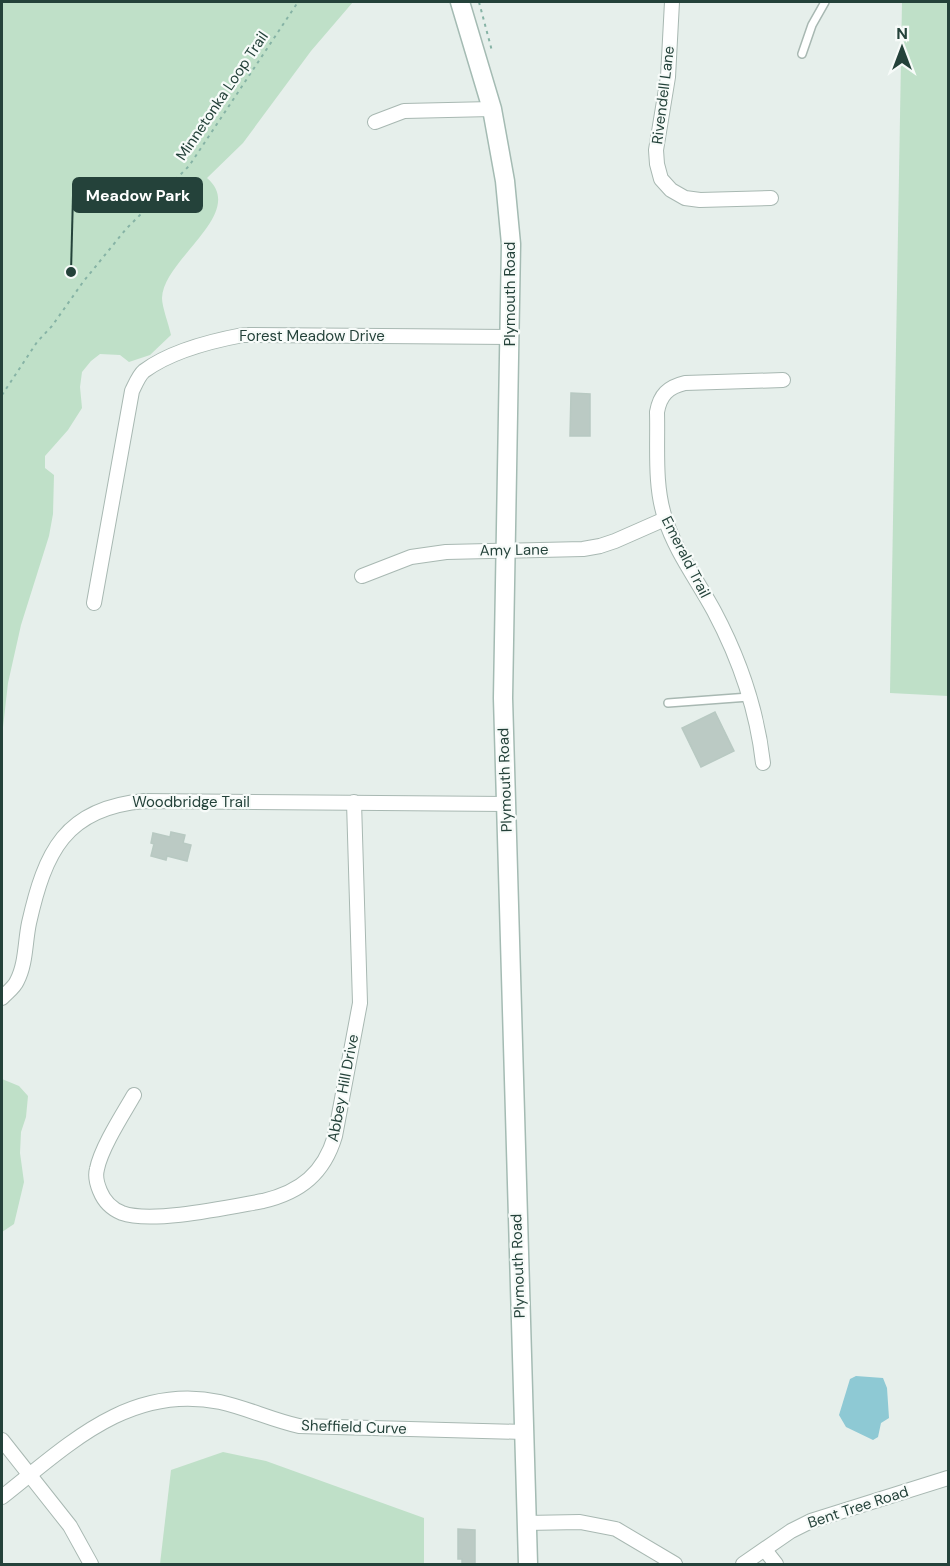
<svg xmlns="http://www.w3.org/2000/svg" width="950" height="1566" viewBox="0 0 950 1566" font-family="'DM Sans',sans-serif">
	<rect width="100%" height="100%" fill="#e6efeb"/>
	<g fill="#bfe0c8">
		<path d="M2 2H353L311 51 243 143 207 178C248 213 163 259 162 298 162 307 169 325 171 335L150 355 129 362 120 355 100 354 91 361 82 372 80 387 82 408 68 430 45 456V468L54 475 53 514 49 536 21 625 8 683 2 736Z"/>
		<polygon points="902,2 948,2 948,696 890,693"/>
		<polygon points="2,1079 19,1086 28,1096 26,1117 21,1132 20,1153 24,1182 14,1224 2,1232"/>
		<polygon points="223,1452 266,1461 424,1518 424,1564 160,1564 171,1470"/>
	</g>
	<polygon fill="#8ec9d4" points="856,1376 883,1378 887,1388 889,1418 881,1423 878,1437 873,1440 846,1427 839,1415 850,1379"/>
	<g fill="#bbcac4" stroke="#b8c9c2" stroke-width="1.5">
		<polygon points="571,393 590,394 590,436 570,436"/>
		<polygon points="715,712 734,751 701,767 682,728"/>
		<polygon points="171,832 185,835 183,843 191,845 187,861 167,856 166,860 151,856 154,844 151,843 153,833 170,837"/>
		<polygon points="458,1529 475,1530 475,1564 462,1564 462,1559 458,1559"/>
	</g>
	<g fill="none" stroke-linecap="round" stroke-linejoin="round">
		<g stroke="#a8b8b2" stroke-width="10">
			<g id="service">
				<polyline points="802,54 812,25 825,2"/>
				<polyline points="668,703 749,697"/>
			</g>
		</g>
		<g stroke="#a8b8b2" stroke-width="16">
			<g id="minor">
				<polyline points="672,2 668,77 656,150 657,164 661,179 671,190 685,198 700,200 771,198"/>
				<polyline points="375,122 404,111 492,109"/>
				<polyline points="362,576 411,557 446,552 583,549 600,546 615,541 665,519"/>
				<path d="M94 603 132 391C135 385 139 375 144 371 171 351 211 341 243 335L510 337"/>
				<path d="M763 763C757 710 739 658 714 611 698 581 675 551 665 518 654 485 658 446 657 412 660 395 668 387 685 383L783 380"/>
				<path d="M2 998C6 993 14 988 17 981 26 964 25 942 29 923 45 852 65 808 144 801L506 804"/>
				<path d="M134 1095C123 1114 101 1148 97 1169 95 1176 97 1184 100 1191 104 1201 112 1209 122 1213 152 1224 229 1207 263 1201 301 1192 324 1173 335 1136L360 1003 354 802"/>
				<polyline points="2,1440 70,1526 91,1564"/>
				<path d="M2 1497C67 1446 129 1383 220 1402 247 1408 272 1420 299 1426L523 1432"/>
				<polyline points="526,1523 580,1522 616,1529 675,1564"/>
				<polyline points="765,1550 776,1564"/>
				<polyline points="743,1564 791,1531 811,1521 948,1478"/>
			</g>
		</g>
		<g stroke="#a4bbb3" stroke-width="21">
			<polyline id="secondary" points="460,2 492,109 505,181 511,244 503,698 528,1564"/>
		</g>
		<g stroke="#86b3a5" stroke-width="2" stroke-dasharray="3 4.5" stroke-linecap="butt">
			<polyline points="479,2 492,51"/>
			<polyline points="2,395 37,342 52,326 83,282 126,229 189,166 298,2"/>
		</g>
		<use href="#service" stroke="#fff" stroke-width="7"/>
		<use href="#minor" stroke="#fff" stroke-width="14"/>
		<use href="#secondary" stroke="#fff" stroke-width="18"/>
	</g>
	<g text-anchor="middle" stroke-width="4.5" stroke-linejoin="round" paint-order="stroke">
		<g font-size="15" fill="#24423a" stroke="#f7fbf9">
			<text transform="translate(663 95) rotate(-83)" y="5">Rivendell Lane</text>
			<text transform="translate(222 96) rotate(-56)" y="5">Minnetonka Loop Trail</text>
			<text transform="translate(510 294) rotate(-90)" y="5">Plymouth Road</text>
			<text x="312" y="341">Forest Meadow Drive</text>
			<text transform="translate(514 550) rotate(-1)" y="5">Amy Lane</text>
			<text transform="translate(686 557) rotate(63)" y="5">Emerald Trail</text>
			<text transform="translate(505 780) rotate(-92)" y="5">Plymouth Road</text>
			<text x="191" y="807">Woodbridge Trail</text>
			<text transform="translate(343 1088) rotate(-79)" y="5">Abbey Hill Drive</text>
			<text transform="translate(518 1266) rotate(-92)" y="5">Plymouth Road</text>
			<text transform="translate(354 1427) rotate(2)" y="5">Sheffield Curve</text>
			<text transform="translate(858 1507) rotate(-18)" y="5">Bent Tree Road</text>
		</g>
	</g>
	<path fill="none" stroke="#24423a" stroke-width="2" d="M71 272L73 195"/>
	<circle fill="#24423a" stroke="#f7fbf9" stroke-width="2" cx="71" cy="272" r="6"/>
	<rect fill="#24423a" stroke="#24423a" stroke-width="2" x="73" y="178" width="129" height="34" rx="6"/>
	<g font-size="16" text-anchor="middle" font-weight="bold" fill="#fff">
		<text x="138" y="201">Meadow Park</text>
	</g>
	<rect width="950" height="1566" fill="none" stroke="#24423a" stroke-width="6"/>
	<g transform="translate(902 48)" stroke="#f7fbf9" stroke-width="4.5" paint-order="stroke">
	<path d="M0-4.5L10 22L0 15L-10 22Z" fill="#24423a"/>
	<text y="-9" font-size="16" font-weight="bold" text-anchor="middle" fill="#24423a">N</text>
	</g>
</svg>
